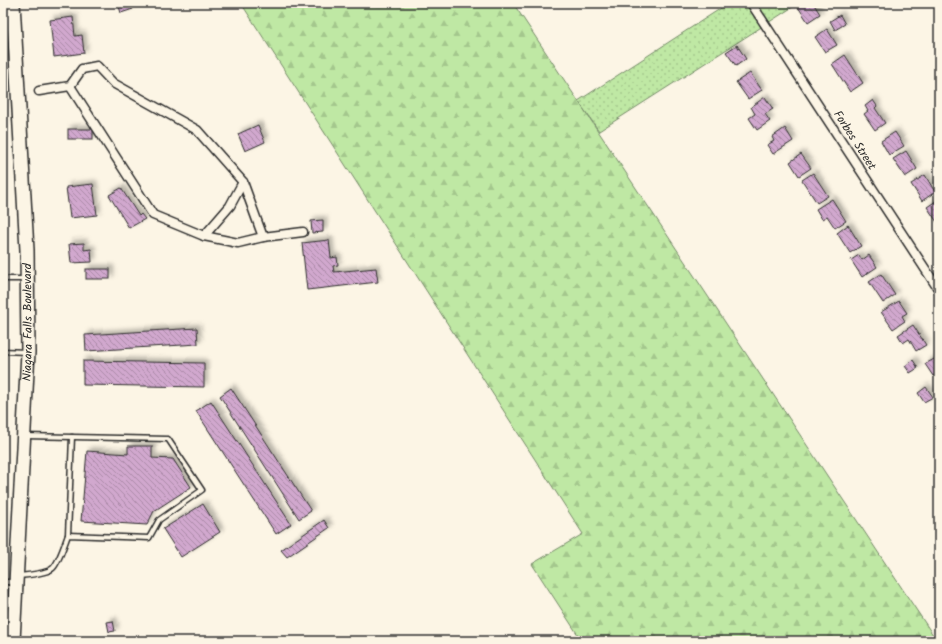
<svg xmlns="http://www.w3.org/2000/svg" width="942" height="644" viewBox="0 0 942 644" font-family="Kalam,sans-serif">
	<defs>
		<pattern id="grass-dots" width="8" height="8" patternUnits="userSpaceOnUse"><rect width="8" height="8" fill="#bfe8a4"/><path d="M2 2h.1M6 6h.1" fill="none" stroke="#a4c78d" stroke-width="1.8" stroke-linecap="round"/></pattern>
		<pattern id="forest-firs" width="22" height="20" patternUnits="userSpaceOnUse"><rect width="22" height="20" fill="#bfe8a4"/><path d="M5 1l3.5 6h-7zM16 11l3.5 6h-7z" fill="#a4c78d"/></pattern>
		<pattern id="building-back-hatch" width="6" height="6" patternUnits="userSpaceOnUse"><rect width="6" height="6" fill="#d1a8ce"/><path d="M-1 5l2 2M0 0l6 6M5-1l2 2" fill="none" stroke="#aa89a7"/></pattern>
		<filter id="shadow"><feDropShadow dx="3.5" dy="-3.5" stdDeviation="2" flood-color="#0004"/></filter>
	</defs>
	<rect width="100%" height="100%" fill="#fcf5e5"/>
	<filter id="ink" filterUnits="userSpaceOnUse"><feTurbulence type="fractalNoise" baseFrequency=".025" numOctaves="2"/><feDisplacementMap in="SourceGraphic" scale="8" xChannelSelector="R" yChannelSelector="G"/><feConvolveMatrix kernelMatrix="1 2 1 2 8 2 1 2 1" color-interpolation-filters="sRGB"/></filter>
	<g filter="url(#ink)">
		<polygon fill="url(#grass-dots)" stroke="#758a68" points="729,3 799,3 599,131 578,101"/>
		<polygon fill="url(#forest-firs)" stroke="#758a68" points="241,3 513,3 937,641 582,641 532,564 583,534"/>
		<g fill="url(#building-back-hatch)" stroke="#2b2b2b" filter="url(#shadow)">
			<polygon points="118,3 131,3 133,9 121,13"/>
			<polygon points="797,3 813,3 820,14 808,22 796,4"/>
			<polygon points="840,15 845,24 835,30 830,21"/>
			<polygon points="73,17 75,36 82,35 84,53 54,57 50,20"/>
			<polygon points="827,29 837,45 825,52 815,37"/>
			<polygon points="737,45 746,59 736,66 726,52"/>
			<polygon points="845,55 863,83 850,92 832,64"/>
			<polygon points="750,73 762,90 748,99 736,82"/>
			<polygon points="765,97 773,109 765,114 770,121 757,130 749,118 755,114 751,107"/>
			<polygon points="873,100 877,106 875,108 885,123 875,130 864,114 868,111 865,106"/>
			<polygon points="258,125 265,142 245,151 238,134"/>
			<polygon points="785,128 793,141 773,154 767,145 774,141 772,137"/>
			<rect x="68" y="129" width="25" height="10"/>
			<polygon points="895,132 904,146 889,155 881,141"/>
			<polygon points="906,151 917,169 905,177 893,159"/>
			<polygon points="801,154 811,168 799,176 790,162"/>
			<polygon points="813,173 828,196 817,203 802,180"/>
			<polygon points="925,175 935,192 922,201 911,184"/>
			<polygon points="93,184 97,215 70,218 66,187"/>
			<polygon points="121,188 139,216 141,214 145,219 129,228 109,195"/>
			<polygon points="832,199 846,221 835,228 827,216 822,219 816,209"/>
			<polygon points="939,199 939,225 927,207"/>
			<polygon points="323,220 323,232 312,233 311,221"/>
			<polygon points="848,225 861,246 850,253 837,233"/>
			<polygon points="329,240 331,258 337,257 338,265 333,266 334,272 376,268 378,282 307,290 302,243"/>
			<polygon points="84,243 84,250 91,249 92,262 71,263 69,244"/>
			<polygon points="859,255 862,260 869,255 877,267 862,277 851,260"/>
			<rect x="86" y="269" width="24" height="10"/>
			<polygon points="881,274 895,295 883,303 869,282"/>
			<polygon points="899,301 907,313 902,316 905,321 893,329 881,312"/>
			<polygon points="913,325 926,345 916,351 909,339 903,343 898,335"/>
			<polygon points="197,328 198,344 86,351 85,335"/>
			<polygon points="936,358 939,363 939,372 933,376 925,364"/>
			<polygon points="913,360 918,368 910,373 905,366"/>
			<polygon points="83,361 204,363 204,387 83,385"/>
			<polygon points="926,387 933,397 924,402 918,393"/>
			<polygon points="231,388 311,511 299,519 220,396"/>
			<polygon points="211,401 291,524 276,534 196,411"/>
			<polygon points="128,446 152,446 152,458 173,459 191,487 154,511 147,525 81,521 87,451 128,454"/>
			<polygon points="203,504 220,532 181,557 163,529"/>
			<polygon points="324,520 329,528 287,557 281,550"/>
			<polygon points="113,621 115,631 109,632 107,622"/>
		</g>
		<g fill="none" stroke-linecap="round" stroke-linejoin="round">
			<g stroke="#2b2b2b" stroke-width="7">
				<g id="lane">
					<polyline points="3,279 24,279"/>
					<polyline points="3,351 26,352"/>
					<polyline points="68,535 72,437"/>
					<path d="M19 576C27 575 47 574 53 568 59 562 65 543 68 535L149 538 159 520 202 490 168 439 25 436"/>
					<polyline points="3,582 14,582"/>
				</g>
			</g>
			<g stroke="#2b2b2b" stroke-width="11">
				<g id="street">
					<polyline points="751,3 939,290"/>
					<polyline points="70,86 153,215 204,236 238,243 263,237"/>
					<polyline points="39,91 70,86 82,69 97,66 113,83 197,130 243,182 263,237 303,232"/>
					<polyline points="204,236 230,206 243,182"/>
				</g>
			</g>
			<g stroke="#2b2b2b" stroke-width="16">
				<g id="primary">
					<path id="s1" d="M13 641 28 352 27 250 13 3"/>
				</g>
			</g>
			<use href="#lane" stroke="#fcf5e5" stroke-width="4"/>
			<use href="#street" stroke="#fcf5e5" stroke-width="8"/>
			<use href="#primary" stroke="#fcf5e5" stroke-width="13"/>
		</g>
	</g>
	<g text-anchor="middle" stroke-width="3" stroke-linejoin="round" paint-order="stroke">
		<g font-size="12" fill="#2b2b2b" stroke="#fcf5e5">
			<text transform="translate(855 140) rotate(57)" y="4">Forbes Street</text>
			<text dy="4" stroke="none"><textPath href="#s1" startOffset="319">Niagara Falls Boulevard</textPath></text>
		</g>
	</g>
	<rect width="942" height="644" fill="none" stroke="#fcf5e5" stroke-width="16"/>
	<rect x="8" y="8" width="926" height="628" fill="none" stroke="#2b2b2b" stroke-width="1.5" filter="url(#ink)"/>
</svg>
